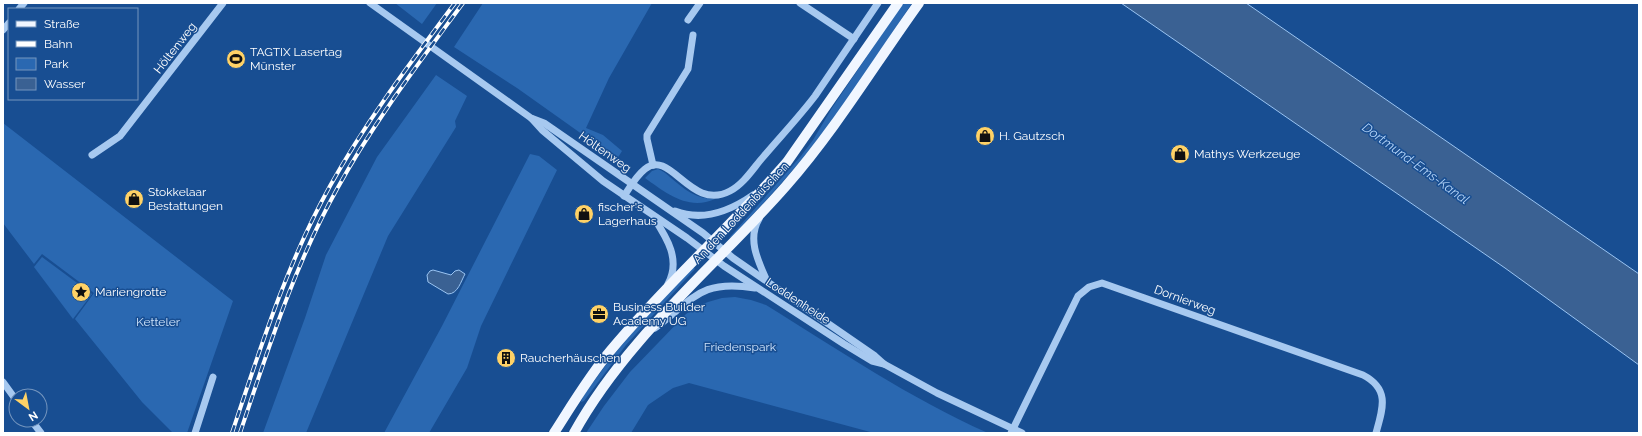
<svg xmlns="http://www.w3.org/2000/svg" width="1642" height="436" viewBox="0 0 1642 436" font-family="Raleway,sans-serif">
	<rect width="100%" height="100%" fill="#184e92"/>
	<g fill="#2a68b1">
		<polygon points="395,3 437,3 422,24"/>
		<polygon points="483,3 652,3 609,78 586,128 603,135 622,151 617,159 517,88 454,47"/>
		<path d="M903 3H912C879 52 847 102 811 148 786 179 759 208 732 237L729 238 801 156 813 140 832 108Z"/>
		<polygon points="436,75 467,96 455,121 456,127 388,236 306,433 263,433 305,318 326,255 377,157"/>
		<polygon points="3,123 233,301 187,433 173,433 142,402 75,319 94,293 42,254 34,264 3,223"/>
		<polygon points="530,154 539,156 557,170 481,326 467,368 429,433 384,433 442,326"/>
		<path d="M658 169C663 171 667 174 671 178 685 190 696 199 715 199 688 211 666 193 645 178L652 171Z"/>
		<polygon points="42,257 92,294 73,319 34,267"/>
		<path d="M693 267 695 269 626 345 584 401 581 402C583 394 592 384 597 377 626 337 660 302 693 267Z"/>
		<path d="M735 297 751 300 766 305C837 349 911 399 988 433H874L689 383 673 388 648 405 631 433H586L604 406 630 372 686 314 700 305 708 302 722 298Z"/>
	</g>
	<g fill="#3a6193" stroke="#9ac4f2">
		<polygon points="1121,3 1246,3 1639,274 1639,365 1505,268"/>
		<path d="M433 270 451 275 455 271 459 270 465 274C461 281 458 294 448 294L428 282 427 275 430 271Z"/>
	</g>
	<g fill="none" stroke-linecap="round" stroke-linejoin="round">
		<g stroke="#a7c9f0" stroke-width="7">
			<polyline points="370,3 531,118 544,123 703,233 733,258 875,356 884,364"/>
			<polyline points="800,3 854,39"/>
			<polyline points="19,9 24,3"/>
			<polyline points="688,20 700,3"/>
			<polyline points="3,30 9,23"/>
			<polyline points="532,119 542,130 603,181 687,238 724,266 844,344 872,361 884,364 937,393 1022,433"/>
			<polyline points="92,155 120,136 223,3"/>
			<polyline points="653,165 647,139 647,135 688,69 693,35"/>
			<path d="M624 196C630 187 636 176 645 169 671 148 690 212 730 191 744 184 754 167 764 156 781 136 799 117 815 96 836 65 857 34 878 3"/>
			<path d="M675 211C703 222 730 211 753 195"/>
			<path d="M654 218C667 238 681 260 668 284"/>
			<path d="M759 219C747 239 758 261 767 281"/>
			<path d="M655 328C694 299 700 279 755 288"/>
			<polyline points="3,382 16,400"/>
			<polyline points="31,420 41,433"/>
			<polyline points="195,433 213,377"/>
			<path d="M1011 433 1078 296 1089 287 1102 283 1363 375C1390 389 1383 408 1376 433"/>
		</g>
		<g stroke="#f0f6ff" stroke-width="10">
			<path d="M554 433C572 405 589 376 611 350 666 284 731 227 787 162L898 3"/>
			<path d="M574 433C627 337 715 267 786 186 836 129 875 64 919 3"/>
		</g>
		<g stroke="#fff" stroke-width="4">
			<g id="rail">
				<path d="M232 433C260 349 287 263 330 186 366 121 411 62 455 3"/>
				<path d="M240 433C268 350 294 266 337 189 373 123 419 63 463 3"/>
			</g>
		</g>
		<use href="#rail" stroke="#184e92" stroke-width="2.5" stroke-dasharray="8" stroke-linecap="butt"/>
	</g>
	<defs>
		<g id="stadium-disc" transform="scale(1)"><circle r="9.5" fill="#ffd266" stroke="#184e92"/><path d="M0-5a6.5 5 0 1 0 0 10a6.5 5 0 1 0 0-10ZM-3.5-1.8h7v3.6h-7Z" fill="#111"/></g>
		<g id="shop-disc" transform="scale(1)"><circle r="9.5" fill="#ffd266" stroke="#184e92"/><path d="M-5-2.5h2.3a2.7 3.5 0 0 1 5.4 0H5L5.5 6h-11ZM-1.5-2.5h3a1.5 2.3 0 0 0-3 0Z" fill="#111"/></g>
		<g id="sight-disc" transform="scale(1)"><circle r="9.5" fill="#ffd266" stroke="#184e92"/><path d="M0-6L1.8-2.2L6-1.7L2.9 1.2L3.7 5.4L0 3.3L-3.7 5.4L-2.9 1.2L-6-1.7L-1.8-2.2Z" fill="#111"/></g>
		<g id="office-disc" transform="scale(1)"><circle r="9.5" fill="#ffd266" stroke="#184e92"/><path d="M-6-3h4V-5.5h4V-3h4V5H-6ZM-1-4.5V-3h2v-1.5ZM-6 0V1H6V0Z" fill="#111"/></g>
		<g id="building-disc" transform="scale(1)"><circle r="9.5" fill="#ffd266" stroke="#184e92"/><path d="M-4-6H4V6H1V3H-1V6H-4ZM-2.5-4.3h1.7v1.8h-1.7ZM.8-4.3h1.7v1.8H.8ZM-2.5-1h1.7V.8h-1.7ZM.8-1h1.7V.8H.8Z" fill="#111"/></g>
	</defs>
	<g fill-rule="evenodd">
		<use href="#stadium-disc" x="236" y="59"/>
		<use href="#shop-disc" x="985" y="136"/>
		<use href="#shop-disc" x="1180" y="154"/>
		<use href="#shop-disc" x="134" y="199"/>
		<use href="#shop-disc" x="584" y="214"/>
		<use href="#sight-disc" x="81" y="292"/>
		<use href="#office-disc" x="599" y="314"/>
		<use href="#building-disc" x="506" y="358"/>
	</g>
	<g text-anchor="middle" stroke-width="3" stroke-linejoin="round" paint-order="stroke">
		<g font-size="12" fill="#fff" stroke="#184e92">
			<text transform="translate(175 48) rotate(-52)" y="4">Höltenweg</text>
			<text transform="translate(605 152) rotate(35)" y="4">Höltenweg</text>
			<text transform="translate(741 213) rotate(-47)" y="4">An den Loddenbüschen</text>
			<text transform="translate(1185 300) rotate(20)" y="4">Dornierweg</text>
			<text transform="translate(798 301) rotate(33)" y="4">Loddenheide</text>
		</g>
		<g font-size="12" fill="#fff" stroke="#184e92" text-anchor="start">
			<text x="250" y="56">TAGTIX Lasertag<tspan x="250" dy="14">Münster</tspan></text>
			<text x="999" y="140">H. Gautzsch</text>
			<text x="1194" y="158">Mathys Werkzeuge</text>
			<text x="148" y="196">Stokkelaar<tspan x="148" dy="14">Bestattungen</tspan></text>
			<text x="598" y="211">fischer's<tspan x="598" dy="14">Lagerhaus</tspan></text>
			<text x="95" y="296">Mariengrotte</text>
			<text x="613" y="311">Business Builder<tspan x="613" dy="14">Academy UG</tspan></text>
			<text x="520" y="362">Raucherhäuschen</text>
		</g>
		<g font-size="12" fill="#cee3fb" stroke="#184e92">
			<text x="158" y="326">Ketteler</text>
			<text x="740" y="351">Friedenspark</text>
		</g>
		<g font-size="13" font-style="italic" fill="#b3d3f7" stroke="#184e92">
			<text transform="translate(1416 163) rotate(36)" y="5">Dortmund-Ems-Kanal</text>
		</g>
	</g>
	<rect width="1642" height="436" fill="none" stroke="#ffffff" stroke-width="8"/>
	<rect x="8" y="8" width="130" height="92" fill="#184e92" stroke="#7495be"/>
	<rect x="16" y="21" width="20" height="6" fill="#f0f6ff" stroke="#7495be"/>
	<text x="44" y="28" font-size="12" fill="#ffffff">Straße</text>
	<rect x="16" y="41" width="20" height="6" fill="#ffffff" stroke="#7495be"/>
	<text x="44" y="48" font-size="12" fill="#ffffff">Bahn</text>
	<rect x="16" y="58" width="20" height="12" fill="#2a68b1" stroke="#7495be"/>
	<text x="44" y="68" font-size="12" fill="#ffffff">Park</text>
	<rect x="16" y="78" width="20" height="12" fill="#3a6193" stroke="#7495be"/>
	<text x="44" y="88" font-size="12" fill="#ffffff">Wasser</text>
	<g transform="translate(28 408) rotate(148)"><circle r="19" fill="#184e92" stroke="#7495be"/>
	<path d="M0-3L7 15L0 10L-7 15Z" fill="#ffd266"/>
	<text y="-6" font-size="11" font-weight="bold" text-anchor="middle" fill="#ffffff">N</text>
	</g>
</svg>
